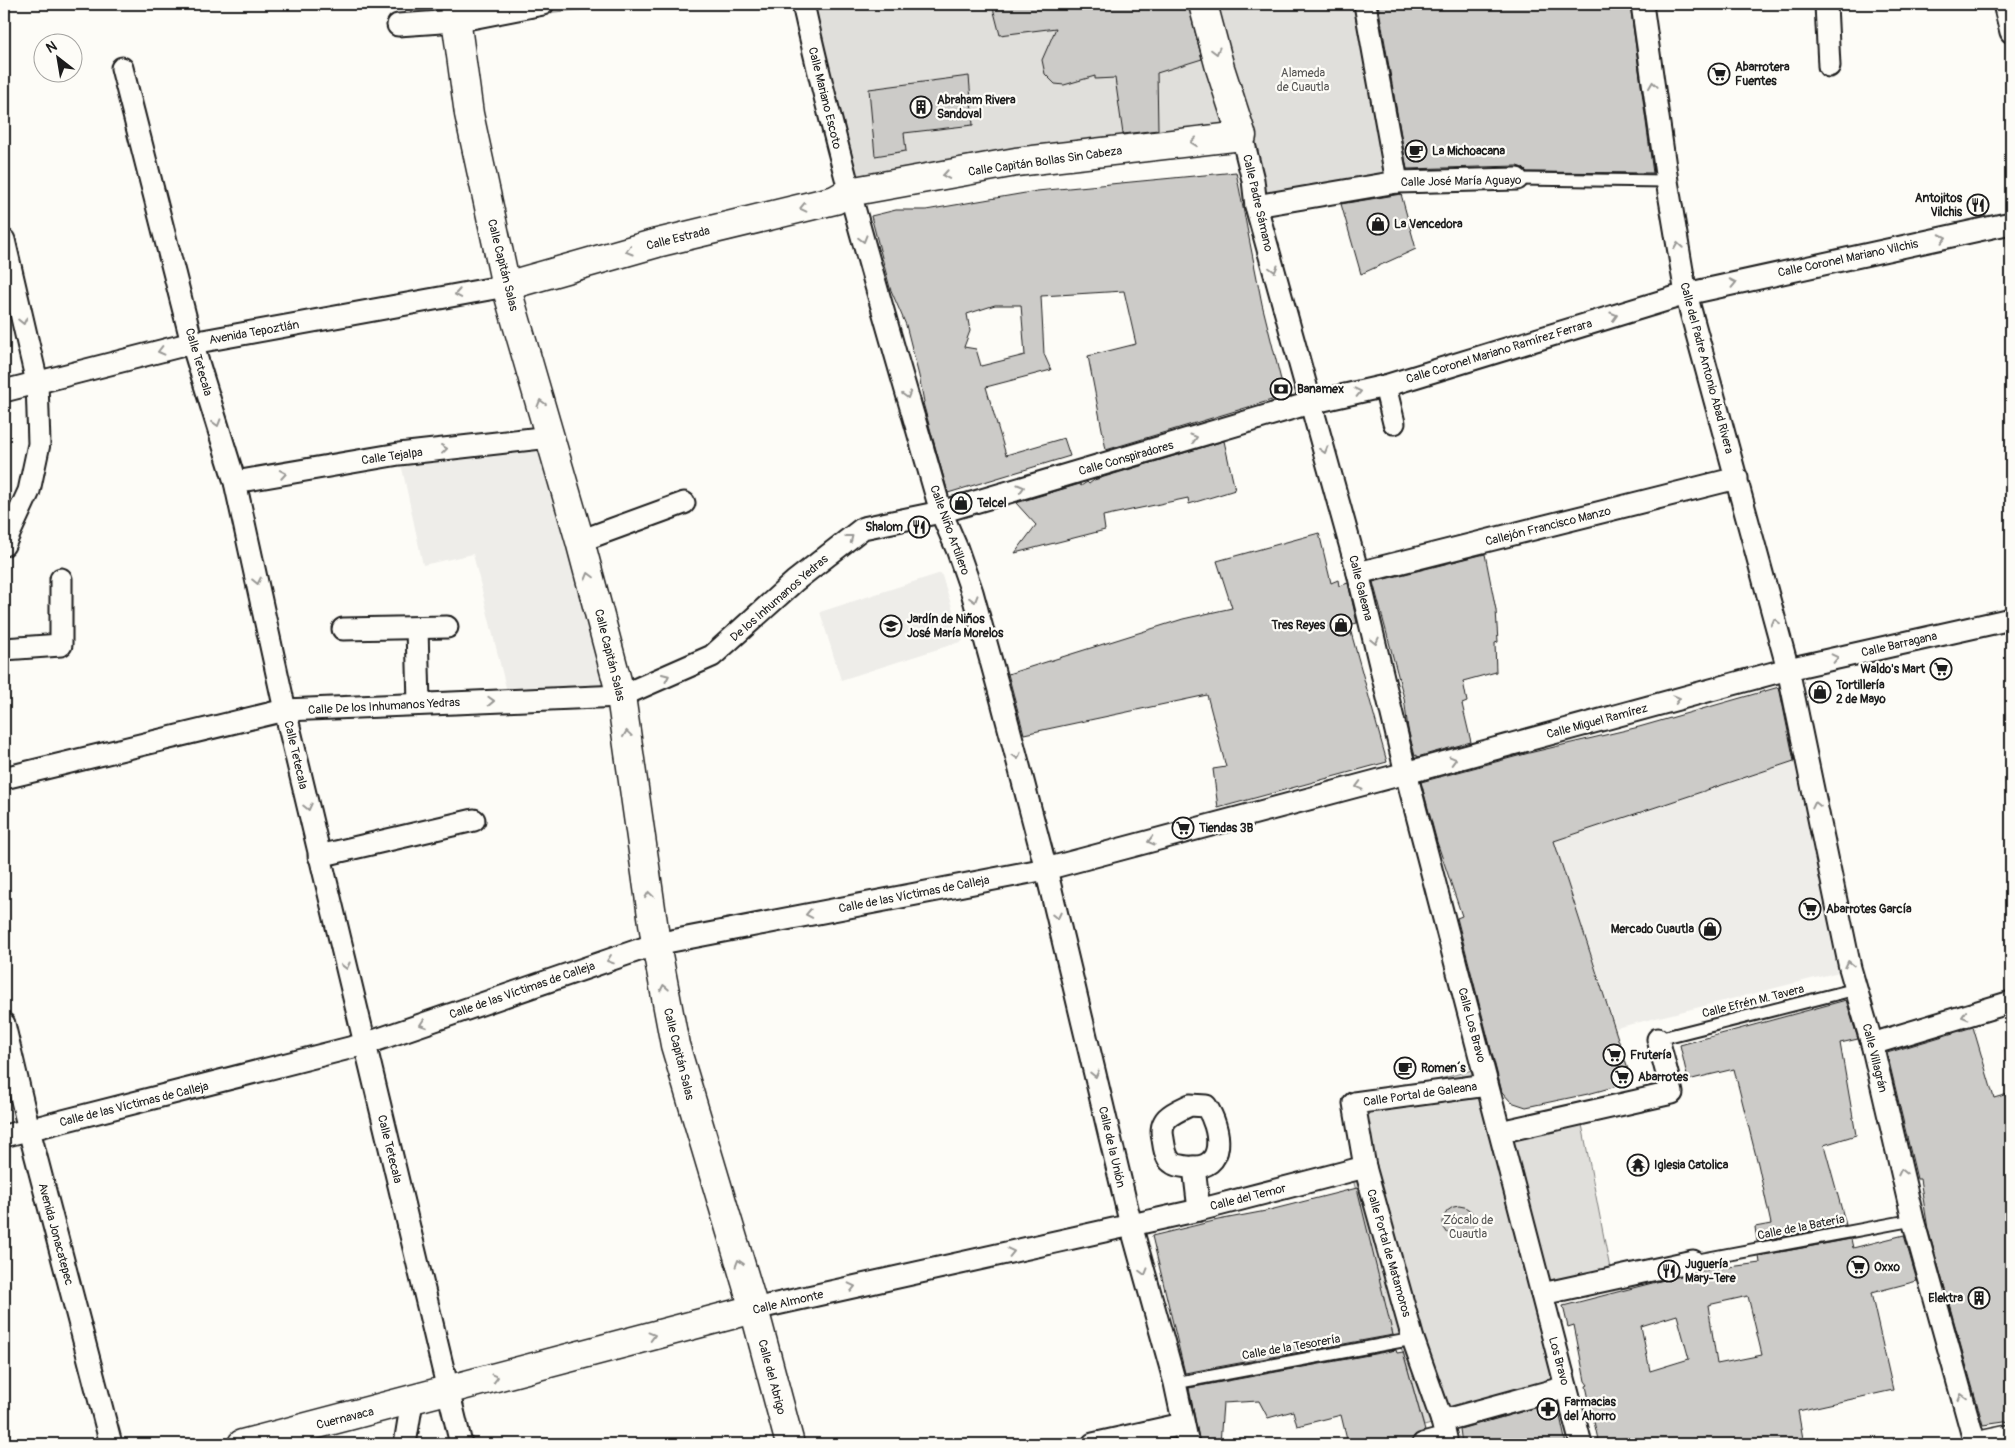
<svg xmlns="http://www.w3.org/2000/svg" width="2015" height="1448" viewBox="0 0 2015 1448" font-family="Pangolin,sans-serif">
	<rect width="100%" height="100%" fill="#fdfcf7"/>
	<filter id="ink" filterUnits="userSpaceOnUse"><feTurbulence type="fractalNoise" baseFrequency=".02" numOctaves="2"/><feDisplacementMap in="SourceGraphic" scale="10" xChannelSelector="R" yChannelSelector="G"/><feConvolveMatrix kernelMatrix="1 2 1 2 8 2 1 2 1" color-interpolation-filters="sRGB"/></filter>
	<g filter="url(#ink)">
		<g fill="#eeede9">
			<polygon points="550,437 621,696 509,700 473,554 423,565 399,454"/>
			<polygon points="941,573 963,641 841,680 820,612"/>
			<polygon points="1797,760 1847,970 1616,1028 1554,841"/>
		</g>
		<g fill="#e0dfdb" stroke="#7e7e7c">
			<polygon points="454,4 642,4 456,21"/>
			<polygon points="791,4 1188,4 1194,22 1203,4 1365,4 1397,182 1256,206 1242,137 849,192 803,5"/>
			<polygon points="1483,1067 1500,1132 1580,1114 1612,1279 1542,1294 1566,1387 1424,1426 1403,1352 1392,1333 1351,1171 1364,1167 1354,1103"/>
		</g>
		<g fill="#cccbc8" stroke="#1c1c1c" fill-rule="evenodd">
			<polygon points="992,4 1188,4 1202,59 1157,73 1158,130 1123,134 1115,78 1095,79 1095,76 1064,85 1055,84 1045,74 1042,60 1056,28 1000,35"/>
			<polygon points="1378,4 1630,4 1653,173 1527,172 1523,168 1517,166 1407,169"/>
			<polygon points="969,76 973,125 904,133 906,151 875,156 869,89"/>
			<path d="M1236 172 1262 304 1285 396 1106 450 1088 356 1136 344 1124 291 1041 296 1044 354 1051 370 986 387 1006 455 1064 438 1070 456 948 493 923 403 924 402 919 376 906 325 890 288 871 216 896 210H926L1037 191ZM995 305H1021L1025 355 981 366 976 349 964 347 970 331 967 314Z"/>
			<polygon points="1401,194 1416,249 1361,274 1341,204"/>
			<polygon points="1224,441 1235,490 1189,504 1188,498 1103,516 1105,530 1015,553 1036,525 1016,503 1080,484 1081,486 1087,482 1089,484 1094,480"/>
			<polygon points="1319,533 1331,583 1338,580 1339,586 1348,583 1357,623 1349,625 1387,762 1218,808 1213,769 1226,767 1207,695 1024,734 1008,674 1183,619 1232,608 1217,561"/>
			<polygon points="1485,554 1496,610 1498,642 1495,643 1496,672 1463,681 1467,702 1462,704 1471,742 1417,757 1417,755 1415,756 1408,729 1404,698 1373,582"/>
			<polygon points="1779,687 1794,761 1554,841 1632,1082 1588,1094 1526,1107 1511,1102 1502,1092 1457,918 1462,916 1437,842 1421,782 1529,753 1639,727"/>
			<polygon points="1846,1000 1858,1039 1840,1043 1856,1135 1824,1145 1846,1225 1757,1241 1755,1227 1771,1224 1758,1164 1734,1069 1688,1080 1680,1045"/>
			<polygon points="1973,1027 1994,1098 2011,1093 2011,1421 1983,1425 1928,1229 1920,1179 1917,1179 1887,1053"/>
			<polygon points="1357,1188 1393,1335 1185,1373 1152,1236 1218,1220 1266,1211"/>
			<circle cx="1459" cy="1222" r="16"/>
			<path d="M1904 1235 1917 1281 1871 1293 1893 1390 1798 1411 1804 1444H1599L1586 1386 1588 1385 1585 1381 1574 1325 1568 1327 1563 1306 1699 1271 1760 1263 1759 1256 1851 1239 1853 1248ZM1748 1296 1762 1355 1717 1364 1708 1305ZM1677 1315 1689 1359 1650 1371 1641 1326Z"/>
			<polygon points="1396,1350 1397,1353 1403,1352 1425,1431 1415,1435 1411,1444 1348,1444 1341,1415 1297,1426 1293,1411 1268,1418 1259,1401 1223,1403 1220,1444 1200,1444 1189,1388"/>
			<polygon points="1557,1402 1566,1444 1462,1444 1460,1429"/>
		</g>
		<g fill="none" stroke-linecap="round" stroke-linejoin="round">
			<g stroke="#1c1c1c" stroke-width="15">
				<g id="lane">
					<polyline points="1517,179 1667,181"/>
					<polyline points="1658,1039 1856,989"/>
					<polyline points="1693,1261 1913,1220"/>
					<polyline points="1175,1383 1413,1339"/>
				</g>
			</g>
			<g stroke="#1c1c1c" stroke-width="25">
				<g id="street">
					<path d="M803 4C841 175 893 343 941 512L957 549 972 592 999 690 1046 869 1131 1225 1175 1383 1188 1444"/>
					<polyline points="1365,4 1397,182"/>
					<polyline points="1642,4 1667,181 1686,294 1788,669 1850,968 1872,1044 1913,1220 1975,1444"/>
					<polyline points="1826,4 1829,66"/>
					<polyline points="2004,4 2011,32"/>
					<polyline points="398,25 456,21 543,4"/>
					<polyline points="122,68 192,343 235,482 285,710 461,1444"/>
					<polyline points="1242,136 1253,180 1256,206 1358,573 1406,773 1581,1444"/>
					<polyline points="1256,206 1397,182 1517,179"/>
					<polyline points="4,240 37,382 39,444 29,491 4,545"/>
					<polyline points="1385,386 1394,423"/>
					<polyline points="4,391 192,343 506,286"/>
					<polyline points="235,482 399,454 550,437"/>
					<polyline points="580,541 684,503"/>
					<polyline points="1358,573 1737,478"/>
					<polyline points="417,628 419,704"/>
					<polyline points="343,629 447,627"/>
					<polyline points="4,649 61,645 61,579"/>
					<polyline points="4,778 285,710 621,696 712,656 795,581 863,528 941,512 1310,403 1385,386 1686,294 2011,223"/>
					<polyline points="319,856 474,820"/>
					<polyline points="4,1024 29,1130 111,1444"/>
					<polyline points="1872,1044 2011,1002"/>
					<path d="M1190 1105 1206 1106C1221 1128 1228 1171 1188 1167 1181 1166 1175 1166 1170 1161 1165 1155 1164 1146 1163 1139 1158 1118 1173 1113 1190 1105Z"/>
					<polyline points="1500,1132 1672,1093 1658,1039"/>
					<polyline points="4,1136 365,1044 656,944 1046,869 1406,773 1788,669 2011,619"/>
					<polyline points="1194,1167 1199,1210"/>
					<polyline points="1542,1294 1693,1261"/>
					<polyline points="754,1309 1199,1210 1365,1167"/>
					<polyline points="1442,1421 1413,1339 1365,1167 1354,1103 1487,1085"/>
					<polyline points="405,1444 412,1401"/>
					<polyline points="1093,1444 1183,1424"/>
					<polyline points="1423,1444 1446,1438 1442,1421 1566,1387"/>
				</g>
			</g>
			<g stroke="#1c1c1c" stroke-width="31">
				<g id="secondary">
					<polyline points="454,4 469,114 506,286 580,541 621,696 656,944 675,1045 754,1309 790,1444"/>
					<polyline points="506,286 657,243 835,200 849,192 1016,162 1242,136 1220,68 1203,4"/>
					<polyline points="242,1444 754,1309"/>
					<polyline points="1987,1444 2011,1439"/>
				</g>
			</g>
			<use href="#lane" stroke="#fdfcf7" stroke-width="11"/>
			<use href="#street" stroke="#fdfcf7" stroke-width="21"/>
			<use href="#secondary" stroke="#fdfcf7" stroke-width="28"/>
		</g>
		<defs><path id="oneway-chevron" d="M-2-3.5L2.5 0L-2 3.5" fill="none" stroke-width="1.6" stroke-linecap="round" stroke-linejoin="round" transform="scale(1.25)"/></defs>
		<g stroke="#989794">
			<use href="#oneway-chevron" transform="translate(1216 51) rotate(75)"/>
			<use href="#oneway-chevron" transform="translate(1653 85) rotate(-98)"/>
			<use href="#oneway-chevron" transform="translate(1194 142) rotate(174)"/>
			<use href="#oneway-chevron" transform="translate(946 175) rotate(170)"/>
			<use href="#oneway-chevron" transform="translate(803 208) rotate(167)"/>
			<use href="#oneway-chevron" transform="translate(1943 238) rotate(-12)"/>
			<use href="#oneway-chevron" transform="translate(863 239) rotate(74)"/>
			<use href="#oneway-chevron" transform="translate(1678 246) rotate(-99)"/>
			<use href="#oneway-chevron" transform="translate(629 251) rotate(164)"/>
			<use href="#oneway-chevron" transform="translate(1274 269) rotate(75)"/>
			<use href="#oneway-chevron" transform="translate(1733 283) rotate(-12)"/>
			<use href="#oneway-chevron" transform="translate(458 294) rotate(170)"/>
			<use href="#oneway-chevron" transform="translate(1614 316) rotate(-17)"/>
			<use href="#oneway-chevron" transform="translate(23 321) rotate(77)"/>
			<use href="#oneway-chevron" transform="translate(161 351) rotate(166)"/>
			<use href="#oneway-chevron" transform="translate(1358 392) rotate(-13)"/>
			<use href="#oneway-chevron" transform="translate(907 395) rotate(74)"/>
			<use href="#oneway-chevron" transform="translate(541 403) rotate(-106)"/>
			<use href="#oneway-chevron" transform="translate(217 423) rotate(73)"/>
			<use href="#oneway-chevron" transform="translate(1194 438) rotate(-16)"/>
			<use href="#oneway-chevron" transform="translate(444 449) rotate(-7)"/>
			<use href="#oneway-chevron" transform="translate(1324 450) rotate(74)"/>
			<use href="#oneway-chevron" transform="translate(283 474) rotate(-10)"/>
			<use href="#oneway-chevron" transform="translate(1021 488) rotate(-16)"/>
			<use href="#oneway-chevron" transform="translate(850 538) rotate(-38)"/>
			<use href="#oneway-chevron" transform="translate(589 576) rotate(-105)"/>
			<use href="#oneway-chevron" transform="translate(257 581) rotate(78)"/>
			<use href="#oneway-chevron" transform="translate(974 599) rotate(74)"/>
			<use href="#oneway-chevron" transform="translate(1775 622) rotate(-105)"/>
			<use href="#oneway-chevron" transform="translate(1375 641) rotate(77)"/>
			<use href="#oneway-chevron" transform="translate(1835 658) rotate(-13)"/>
			<use href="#oneway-chevron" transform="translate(666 677) rotate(-24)"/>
			<use href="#oneway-chevron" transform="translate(1677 699) rotate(-15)"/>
			<use href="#oneway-chevron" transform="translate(491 701) rotate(-2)"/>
			<use href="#oneway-chevron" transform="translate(627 734) rotate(-98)"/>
			<use href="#oneway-chevron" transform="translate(1017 756) rotate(75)"/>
			<use href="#oneway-chevron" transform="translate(1453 760) rotate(-15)"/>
			<use href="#oneway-chevron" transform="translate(1359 786) rotate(165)"/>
			<use href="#oneway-chevron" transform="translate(1816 805) rotate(-102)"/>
			<use href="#oneway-chevron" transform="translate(308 807) rotate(77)"/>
			<use href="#oneway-chevron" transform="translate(1151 841) rotate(165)"/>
			<use href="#oneway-chevron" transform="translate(649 895) rotate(-98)"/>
			<use href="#oneway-chevron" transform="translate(809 914) rotate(169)"/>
			<use href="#oneway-chevron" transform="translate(1057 916) rotate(77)"/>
			<use href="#oneway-chevron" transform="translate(610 960) rotate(161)"/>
			<use href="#oneway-chevron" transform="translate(1849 964) rotate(-103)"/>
			<use href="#oneway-chevron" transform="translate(346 966) rotate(76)"/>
			<use href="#oneway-chevron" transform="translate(664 988) rotate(-101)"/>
			<use href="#oneway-chevron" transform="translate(1965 1016) rotate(163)"/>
			<use href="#oneway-chevron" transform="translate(423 1024) rotate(161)"/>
			<use href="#oneway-chevron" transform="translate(1095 1074) rotate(77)"/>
			<use href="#oneway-chevron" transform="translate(1902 1172) rotate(-103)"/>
			<use href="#oneway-chevron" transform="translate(1011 1252) rotate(-13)"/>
			<use href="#oneway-chevron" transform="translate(739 1263) rotate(-107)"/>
			<use href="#oneway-chevron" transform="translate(1144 1272) rotate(74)"/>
			<use href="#oneway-chevron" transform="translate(852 1287) rotate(-13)"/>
			<use href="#oneway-chevron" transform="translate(652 1336) rotate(-15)"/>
			<use href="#oneway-chevron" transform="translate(495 1378) rotate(-15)"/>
			<use href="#oneway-chevron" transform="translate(1962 1397) rotate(-105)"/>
		</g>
	</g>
	<defs>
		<g id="supermarket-ring" transform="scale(1.125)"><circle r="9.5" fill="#fdfcf7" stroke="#1c1c1c" stroke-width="1.5"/><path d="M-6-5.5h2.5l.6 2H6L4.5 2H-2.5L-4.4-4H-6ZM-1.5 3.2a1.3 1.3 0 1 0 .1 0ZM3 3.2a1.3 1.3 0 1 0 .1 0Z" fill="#1c1c1c"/></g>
		<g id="building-ring" transform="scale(1.125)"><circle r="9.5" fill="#fdfcf7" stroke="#1c1c1c" stroke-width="1.5"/><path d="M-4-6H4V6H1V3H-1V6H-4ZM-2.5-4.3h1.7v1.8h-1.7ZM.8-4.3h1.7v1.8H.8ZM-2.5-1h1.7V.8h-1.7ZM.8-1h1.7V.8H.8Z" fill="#1c1c1c"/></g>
		<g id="cafe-ring" transform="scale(1.125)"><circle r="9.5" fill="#fdfcf7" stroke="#1c1c1c" stroke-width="1.5"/><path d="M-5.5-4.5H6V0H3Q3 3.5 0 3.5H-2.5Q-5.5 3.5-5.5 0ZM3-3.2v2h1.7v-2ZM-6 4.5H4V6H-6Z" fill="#1c1c1c"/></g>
		<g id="restaurant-ring" transform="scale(1.125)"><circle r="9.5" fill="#fdfcf7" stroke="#1c1c1c" stroke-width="1.5"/><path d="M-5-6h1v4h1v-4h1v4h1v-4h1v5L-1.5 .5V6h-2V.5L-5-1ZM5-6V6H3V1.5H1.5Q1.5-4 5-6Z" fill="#1c1c1c"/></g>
		<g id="shop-ring" transform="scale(1.125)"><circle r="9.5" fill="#fdfcf7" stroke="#1c1c1c" stroke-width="1.5"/><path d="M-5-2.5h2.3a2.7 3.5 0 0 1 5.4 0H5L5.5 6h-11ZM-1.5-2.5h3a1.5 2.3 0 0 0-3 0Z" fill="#1c1c1c"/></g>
		<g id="bank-ring" transform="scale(1.125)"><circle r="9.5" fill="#fdfcf7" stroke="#1c1c1c" stroke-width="1.5"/><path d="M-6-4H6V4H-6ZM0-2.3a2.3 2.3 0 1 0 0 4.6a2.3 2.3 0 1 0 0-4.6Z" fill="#1c1c1c"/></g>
		<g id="school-ring" transform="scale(1.125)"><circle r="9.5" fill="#fdfcf7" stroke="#1c1c1c" stroke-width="1.5"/><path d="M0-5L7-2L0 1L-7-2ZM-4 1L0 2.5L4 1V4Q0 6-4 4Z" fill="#1c1c1c"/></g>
		<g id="temple-ring" transform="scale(1.125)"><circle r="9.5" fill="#fdfcf7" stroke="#1c1c1c" stroke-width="1.5"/><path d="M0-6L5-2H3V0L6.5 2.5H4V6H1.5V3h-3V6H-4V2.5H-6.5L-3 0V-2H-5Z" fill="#1c1c1c"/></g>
		<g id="pharmacy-ring" transform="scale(1.125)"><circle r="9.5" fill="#fdfcf7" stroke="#1c1c1c" stroke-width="1.5"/><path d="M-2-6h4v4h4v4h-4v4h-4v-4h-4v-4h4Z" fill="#1c1c1c"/></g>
	</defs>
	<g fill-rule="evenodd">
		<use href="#supermarket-ring" x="1719" y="74"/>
		<use href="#building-ring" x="921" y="107"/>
		<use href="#cafe-ring" x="1416" y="151"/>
		<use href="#restaurant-ring" x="1978" y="205"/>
		<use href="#shop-ring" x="1378" y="224"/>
		<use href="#bank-ring" x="1281" y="389"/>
		<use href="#shop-ring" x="961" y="503"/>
		<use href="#restaurant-ring" x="919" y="527"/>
		<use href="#shop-ring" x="1341" y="625"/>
		<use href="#school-ring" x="891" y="626"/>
		<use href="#supermarket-ring" x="1941" y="669"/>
		<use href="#shop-ring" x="1820" y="692"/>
		<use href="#supermarket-ring" x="1183" y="828"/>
		<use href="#supermarket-ring" x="1810" y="909"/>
		<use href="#shop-ring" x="1710" y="929"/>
		<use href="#supermarket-ring" x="1614" y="1055"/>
		<use href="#cafe-ring" x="1405" y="1068"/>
		<use href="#supermarket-ring" x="1622" y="1077"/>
		<use href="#temple-ring" x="1638" y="1165"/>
		<use href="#supermarket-ring" x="1858" y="1267"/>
		<use href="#restaurant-ring" x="1669" y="1271"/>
		<use href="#building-ring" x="1979" y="1298"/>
		<use href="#pharmacy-ring" x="1548" y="1409"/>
	</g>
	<g text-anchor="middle" stroke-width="4.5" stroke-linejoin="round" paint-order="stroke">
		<g font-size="12" font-weight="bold" fill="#1c1c1c" stroke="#fdfcf7" text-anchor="start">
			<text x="1735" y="71">Abarrotera<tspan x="1735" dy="14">Fuentes</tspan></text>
			<text x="937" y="104">Abraham Rivera<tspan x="937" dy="14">Sandoval</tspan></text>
			<text x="1432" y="155">La Michoacana</text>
			<text x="1962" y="202" text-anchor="end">Antojitos<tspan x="1962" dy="14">Vilchis</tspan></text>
			<text x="1394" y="228">La Vencedora</text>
			<text x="1297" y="393">Banamex</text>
			<text x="977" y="507">Telcel</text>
			<text x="903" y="531" text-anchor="end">Shalom</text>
			<text x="907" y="623">Jardín de Niños<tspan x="907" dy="14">José María Morelos</tspan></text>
			<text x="1325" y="629" text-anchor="end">Tres Reyes</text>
			<text x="1925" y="673" text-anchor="end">Waldo's Mart</text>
			<text x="1836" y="689">Tortillería<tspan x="1836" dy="14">2 de Mayo</tspan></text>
			<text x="1199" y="832">Tiendas 3B</text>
			<text x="1826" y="913">Abarrotes García</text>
			<text x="1694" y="933" text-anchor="end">Mercado Cuautla</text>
			<text x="1630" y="1059">Frutería</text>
			<text x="1421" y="1072">Romen´s</text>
			<text x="1638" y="1081">Abarrotes</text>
			<text x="1654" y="1169">Iglesia Catolica</text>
			<text x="1685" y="1268">Juguería<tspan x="1685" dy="14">Mary-Tere</tspan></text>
			<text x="1874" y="1271">Oxxo</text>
			<text x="1963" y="1302" text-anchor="end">Elektra</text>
			<text x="1564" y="1406">Farmacias<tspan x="1564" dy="14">del Ahorro</tspan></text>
		</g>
		<g font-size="12" fill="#575655" stroke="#fdfcf7">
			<text x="1303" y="77">Alameda<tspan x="1303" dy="14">de Cuautla</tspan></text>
			<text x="1468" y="1224">Zócalo de<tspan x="1468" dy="14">Cuautla</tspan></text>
		</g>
		<g font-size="12" fill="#1c1c1c" stroke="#fdfcf7">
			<text transform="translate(825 98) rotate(76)" y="4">Calle Mariano Escoto</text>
			<text transform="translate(1045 161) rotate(-8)" y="4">Calle Capitán Bollas Sin Cabeza</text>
			<text transform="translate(1461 181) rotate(-1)" y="4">Calle José María Aguayo</text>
			<text transform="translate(1258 203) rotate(77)" y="4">Calle Padre Sámano</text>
			<text transform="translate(678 238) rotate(-14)" y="4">Calle Estrada</text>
			<text transform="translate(1848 258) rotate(-12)" y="4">Calle Coronel Mariano Vilchis</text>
			<text transform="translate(503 265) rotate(76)" y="4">Calle Capitán Salas</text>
			<text transform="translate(254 332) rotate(-10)" y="4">Avenida Tepoztlán</text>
			<text transform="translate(1499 351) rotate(-17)" y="4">Calle Coronel Mariano Ramírez Ferrara</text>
			<text transform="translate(199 362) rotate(74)" y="4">Calle Tetecala</text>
			<text transform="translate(1707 368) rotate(75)" y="4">Calle del Padre Antonio Abad Rivera</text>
			<text transform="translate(392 456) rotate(-8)" y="4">Calle Tejalpa</text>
			<text transform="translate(1126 458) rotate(-16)" y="4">Calle Conspiradores</text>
			<text transform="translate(1548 526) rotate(-14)" y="4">Callejón Francisco Manzo</text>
			<text transform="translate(950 530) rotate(70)" y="4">Calle Niño Artillero</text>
			<text transform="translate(1361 588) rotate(76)" y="4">Calle Galeana</text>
			<text transform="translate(779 598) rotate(-41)" y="4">De los Inhumanos Yedras</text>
			<text transform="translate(1899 644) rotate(-13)" y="4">Calle Barragana</text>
			<text transform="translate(610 655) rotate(76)" y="4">Calle Capitán Salas</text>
			<text transform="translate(384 706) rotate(-3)" y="4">Calle De los Inhumanos Yedras</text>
			<text transform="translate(1597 721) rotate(-15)" y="4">Calle Miguel Ramírez</text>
			<text transform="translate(296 755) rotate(77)" y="4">Calle Tetecala</text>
			<text transform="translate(914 894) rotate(-11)" y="4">Calle de las Víctimas de Calleja</text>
			<text transform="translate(522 990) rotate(-19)" y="4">Calle de las Víctimas de Calleja</text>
			<text transform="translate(1753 1001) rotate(-14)" y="4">Calle Efrén M. Tavera</text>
			<text transform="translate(1472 1025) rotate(75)" y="4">Calle Los Bravo</text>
			<text transform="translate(679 1054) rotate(76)" y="4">Calle Capitán Salas</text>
			<text transform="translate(1875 1058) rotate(76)" y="4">Calle Villagrán</text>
			<text transform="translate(1420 1094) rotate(-8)" y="4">Calle Portal de Galeana</text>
			<text transform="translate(134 1104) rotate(-14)" y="4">Calle de las Víctimas de Calleja</text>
			<text transform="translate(1112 1147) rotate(77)" y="4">Calle de la Unión</text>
			<text transform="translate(390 1149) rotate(76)" y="4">Calle Tetecala</text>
			<text transform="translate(1248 1197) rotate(-14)" y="4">Calle del Temor</text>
			<text transform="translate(1801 1227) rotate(-11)" y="4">Calle de la Batería</text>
			<text transform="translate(56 1234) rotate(75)" y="4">Avenida Jonacatepec</text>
			<text transform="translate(1389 1253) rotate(74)" y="4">Calle Portal de Matamoros</text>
			<text transform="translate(788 1302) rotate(-13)" y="4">Calle Almonte</text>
			<text transform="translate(1291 1347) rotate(-10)" y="4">Calle de la Tesorería</text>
			<text transform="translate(1559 1361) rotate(75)" y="4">Los Bravo</text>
			<text transform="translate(772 1377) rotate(75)" y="4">Calle del Abrigo</text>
			<text transform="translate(345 1418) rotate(-14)" y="4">Cuernavaca</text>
		</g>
	</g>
	<rect width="2015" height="1448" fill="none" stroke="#fdfcf7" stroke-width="20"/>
	<rect x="10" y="10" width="1995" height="1428" fill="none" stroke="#1c1c1c" stroke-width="2" filter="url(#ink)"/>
	<g transform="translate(58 58) rotate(329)"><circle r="24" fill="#fdfcf7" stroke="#a3a29f"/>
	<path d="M0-4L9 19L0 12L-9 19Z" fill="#1c1c1c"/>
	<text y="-8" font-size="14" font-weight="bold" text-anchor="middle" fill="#1c1c1c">N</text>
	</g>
</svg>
